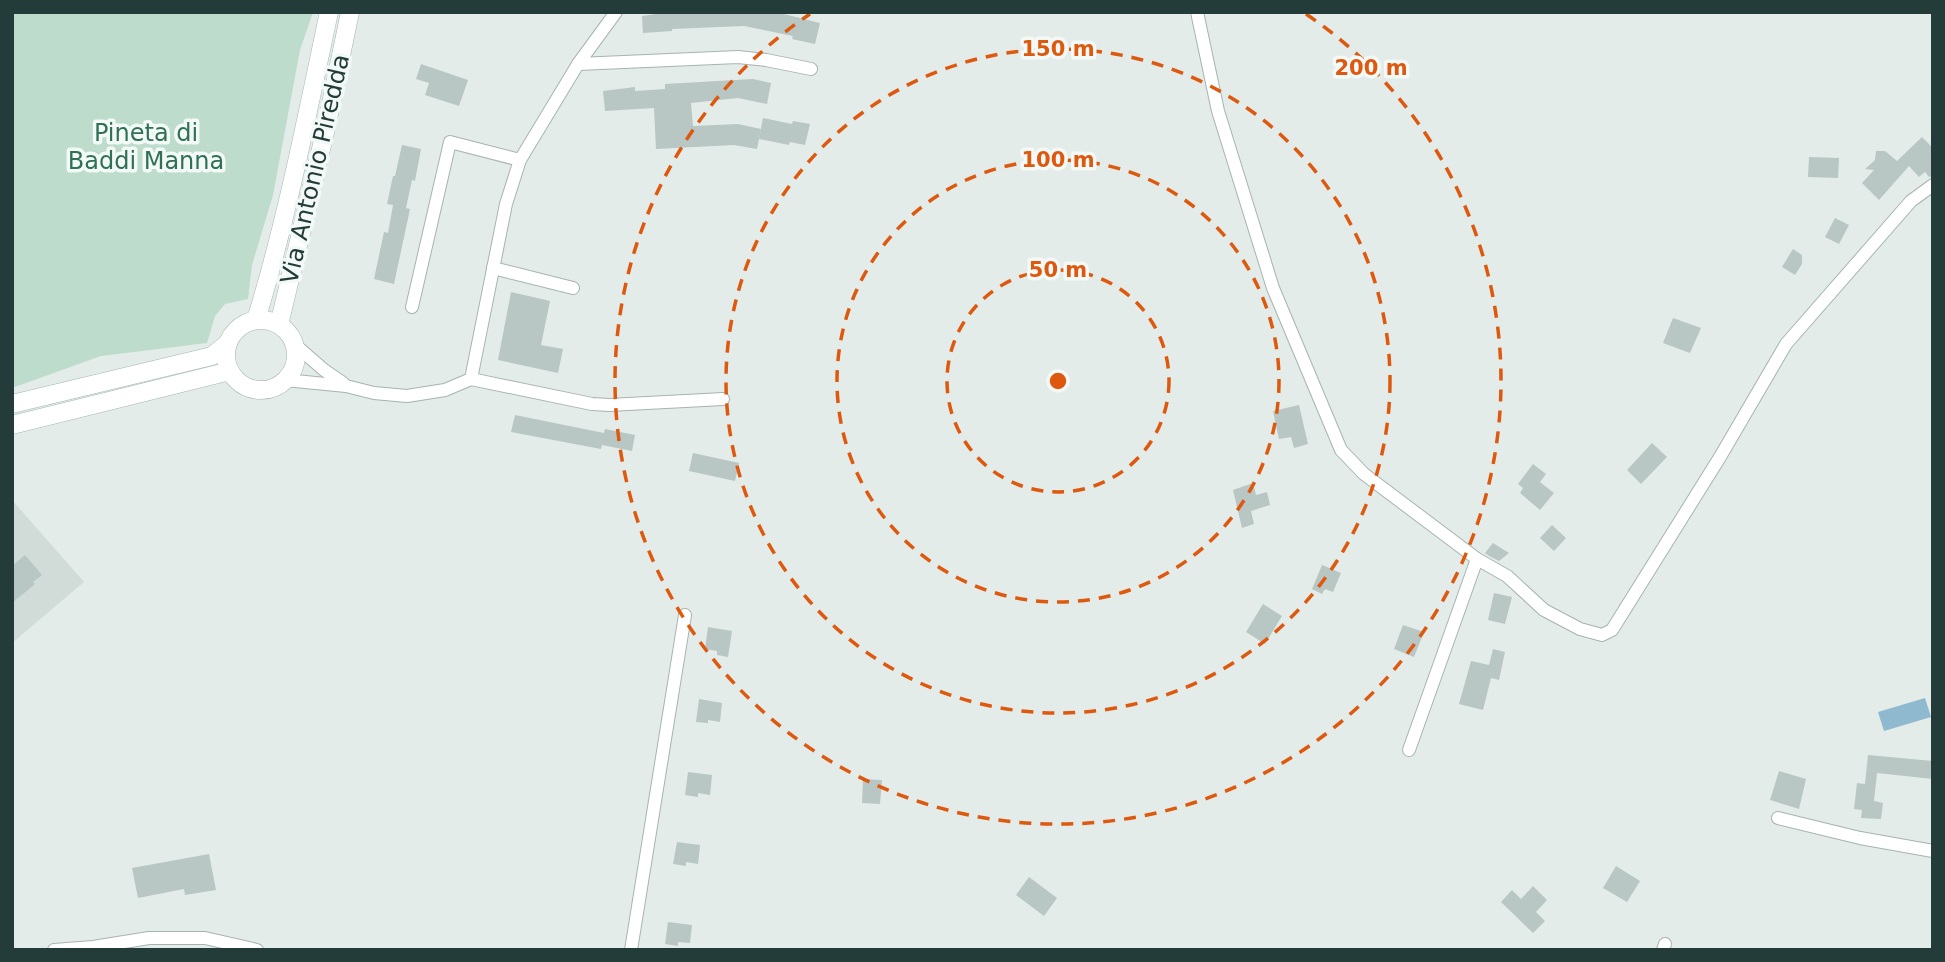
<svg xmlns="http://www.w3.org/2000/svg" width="1945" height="962" viewBox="0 0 1945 962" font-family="'DejaVu Sans',sans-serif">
	<rect width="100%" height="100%" fill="#e3ece9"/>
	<polygon fill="#d1dcd9" points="12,500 84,582 12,643"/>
	<polygon fill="#bddccb" points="12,12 313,12 300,50 273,195 252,265 248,299 225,304 215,316 207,343 101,356 12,388"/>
	<polygon fill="#8eb9ce" points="1925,698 1931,717 1884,731 1878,712"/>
	<g fill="#b8c7c3">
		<polygon points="656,12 776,12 820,23 815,44 792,39 793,36 744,26 672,29 672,31 643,33 642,16 656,14"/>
		<polygon points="421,64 468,80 459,106 425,95 429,83 416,79"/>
		<polygon points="753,79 771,83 767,104 738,98 691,103 693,126 738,124 761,129 757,149 734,145 656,149 654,108 605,111 603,91 635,87 635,91 665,89 665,84"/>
		<polygon points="763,118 792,124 793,121 810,124 805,145 790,142 789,145 759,139"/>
		<polygon points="1922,137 1933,148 1933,176 1929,177 1925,172 1919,177 1909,166 1879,200 1862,183 1874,170 1865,169 1875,160 1876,151 1885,151 1897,161"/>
		<polygon points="402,145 421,149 415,181 412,180 406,208 410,209 394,284 374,279 384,232 388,233 393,205 387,204 393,176 395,176"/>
		<polygon points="1809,157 1839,158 1838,178 1808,177"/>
		<polygon points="1835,218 1849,225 1839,244 1825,237"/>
		<polygon points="1793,249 1802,255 1802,264 1795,275 1782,267"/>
		<polygon points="511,292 550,301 541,345 563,349 558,373 498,360"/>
		<polygon points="1673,318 1701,328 1690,353 1663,343"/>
		<polygon points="1299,405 1308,444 1294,448 1291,437 1279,439 1273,411"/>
		<polygon points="515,415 604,433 605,429 635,435 632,451 602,445 601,449 511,432"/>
		<polygon points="1652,443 1667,457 1641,484 1627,470"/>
		<polygon points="693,453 739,463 735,481 689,471"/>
		<polygon points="1533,464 1546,474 1540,482 1554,493 1540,510 1520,493 1523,488 1518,484"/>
		<polygon points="1253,483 1256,495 1267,492 1270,505 1251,511 1254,524 1242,528 1233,490"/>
		<polygon points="1552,525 1566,538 1554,551 1540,538"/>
		<polygon points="1493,543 1509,553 1499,561 1489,556 1485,553"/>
		<polygon points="25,555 42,575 33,582 35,584 12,603 12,566"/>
		<polygon points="1322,565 1341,573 1333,592 1325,589 1322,594 1312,589"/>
		<polygon points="1494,593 1512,597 1505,624 1488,620"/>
		<polygon points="1263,604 1282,616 1265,644 1246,632"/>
		<polygon points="1403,625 1424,632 1414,657 1394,649"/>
		<polygon points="708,627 732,631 728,657 717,655 717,651 705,649"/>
		<polygon points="1493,649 1505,652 1499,680 1491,678 1483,710 1459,704 1471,661 1489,665"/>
		<polygon points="699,699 722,703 720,722 708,720 708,723 696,722"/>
		<polygon points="1868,755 1933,761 1933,779 1877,773 1874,801 1883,803 1881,819 1861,818 1862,810 1854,809 1857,783 1865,784"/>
		<polygon points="1779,771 1806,779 1799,809 1770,800"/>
		<polygon points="688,772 712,775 710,795 698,793 698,797 685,795"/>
		<polygon points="863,779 882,780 880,804 862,803"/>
		<polygon points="677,842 700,845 698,864 686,862 686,866 673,864"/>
		<polygon points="209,854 216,890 185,895 184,889 138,898 132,868"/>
		<polygon points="1616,866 1640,881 1627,902 1603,888"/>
		<polygon points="1029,877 1057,898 1044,916 1016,895"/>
		<polygon points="1533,886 1547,900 1536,912 1545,921 1533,933 1501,902 1512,890 1521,899"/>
		<polygon points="668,922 692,925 690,943 678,942 678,946 665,944"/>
	</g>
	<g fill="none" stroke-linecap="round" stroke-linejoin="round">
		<g stroke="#a6b4b1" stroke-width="14">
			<g id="street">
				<polyline points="1197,12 1218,111 1273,288 1341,450 1364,474 1477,559 1507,576 1544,610 1580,629 1602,635 1612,630 1720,457 1786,344 1911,201 1933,185"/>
				<polyline points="578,64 738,57 766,60 811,69"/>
				<polyline points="493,268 573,288"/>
				<polyline points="412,307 450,142 520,160"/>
				<polyline points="293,343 324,370 343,383"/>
				<polyline points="471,379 592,404 609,405 723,399"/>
				<polyline points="285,380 346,386 374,393 407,396 445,390 471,379 506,204 520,160 578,64 616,12"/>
				<polyline points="1409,750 1477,559"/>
				<polyline points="1778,818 1860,838 1933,851"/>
				<polyline points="54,950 93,947 149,938 205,938 257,950"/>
				<polyline points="631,950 685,615"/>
				<polyline points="1663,950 1665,944"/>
			</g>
		</g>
		<g stroke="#a2b7b3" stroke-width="19">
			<g id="secondary">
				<path d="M256 320C287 219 307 115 329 12"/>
				<circle cx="261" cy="355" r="35"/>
				<polyline points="279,325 326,128 350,12"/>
				<polyline points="12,404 212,356 228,343"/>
				<polyline points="12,425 230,371"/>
			</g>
		</g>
		<use href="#street" stroke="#fff" stroke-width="12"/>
		<use href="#secondary" stroke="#fff" stroke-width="18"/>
	</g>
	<g fill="none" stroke="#de580e" stroke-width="3.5" stroke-dasharray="12 9">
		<circle cx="1058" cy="381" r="111"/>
		<circle cx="1058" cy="381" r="221"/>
		<circle cx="1058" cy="381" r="332"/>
		<path d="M1306 14A443 443 0 1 1 810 14"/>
	</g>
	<g text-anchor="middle" stroke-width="7" stroke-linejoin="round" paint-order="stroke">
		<g font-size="24" fill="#307155" stroke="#f3f9f7">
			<text x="146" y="141">Pineta di<tspan x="146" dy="28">Baddi Manna</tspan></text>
		</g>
		<g font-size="24" fill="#233c3a" stroke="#f3f9f7">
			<text transform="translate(315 169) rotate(-77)" y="8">Via Antonio Piredda</text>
		</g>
	</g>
	<circle cx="1058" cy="381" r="10" fill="#de580e" stroke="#f3f9f7" stroke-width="3.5"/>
	<g font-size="21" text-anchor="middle" font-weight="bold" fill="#de580e" stroke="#f3f9f7" stroke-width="7" stroke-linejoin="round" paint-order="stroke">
		<text x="1058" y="56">150 m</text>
		<text x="1371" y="75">200 m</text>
		<text x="1058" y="167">100 m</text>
		<text x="1058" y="277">50 m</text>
	</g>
	<rect width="1945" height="962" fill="none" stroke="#233c3a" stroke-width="28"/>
</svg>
